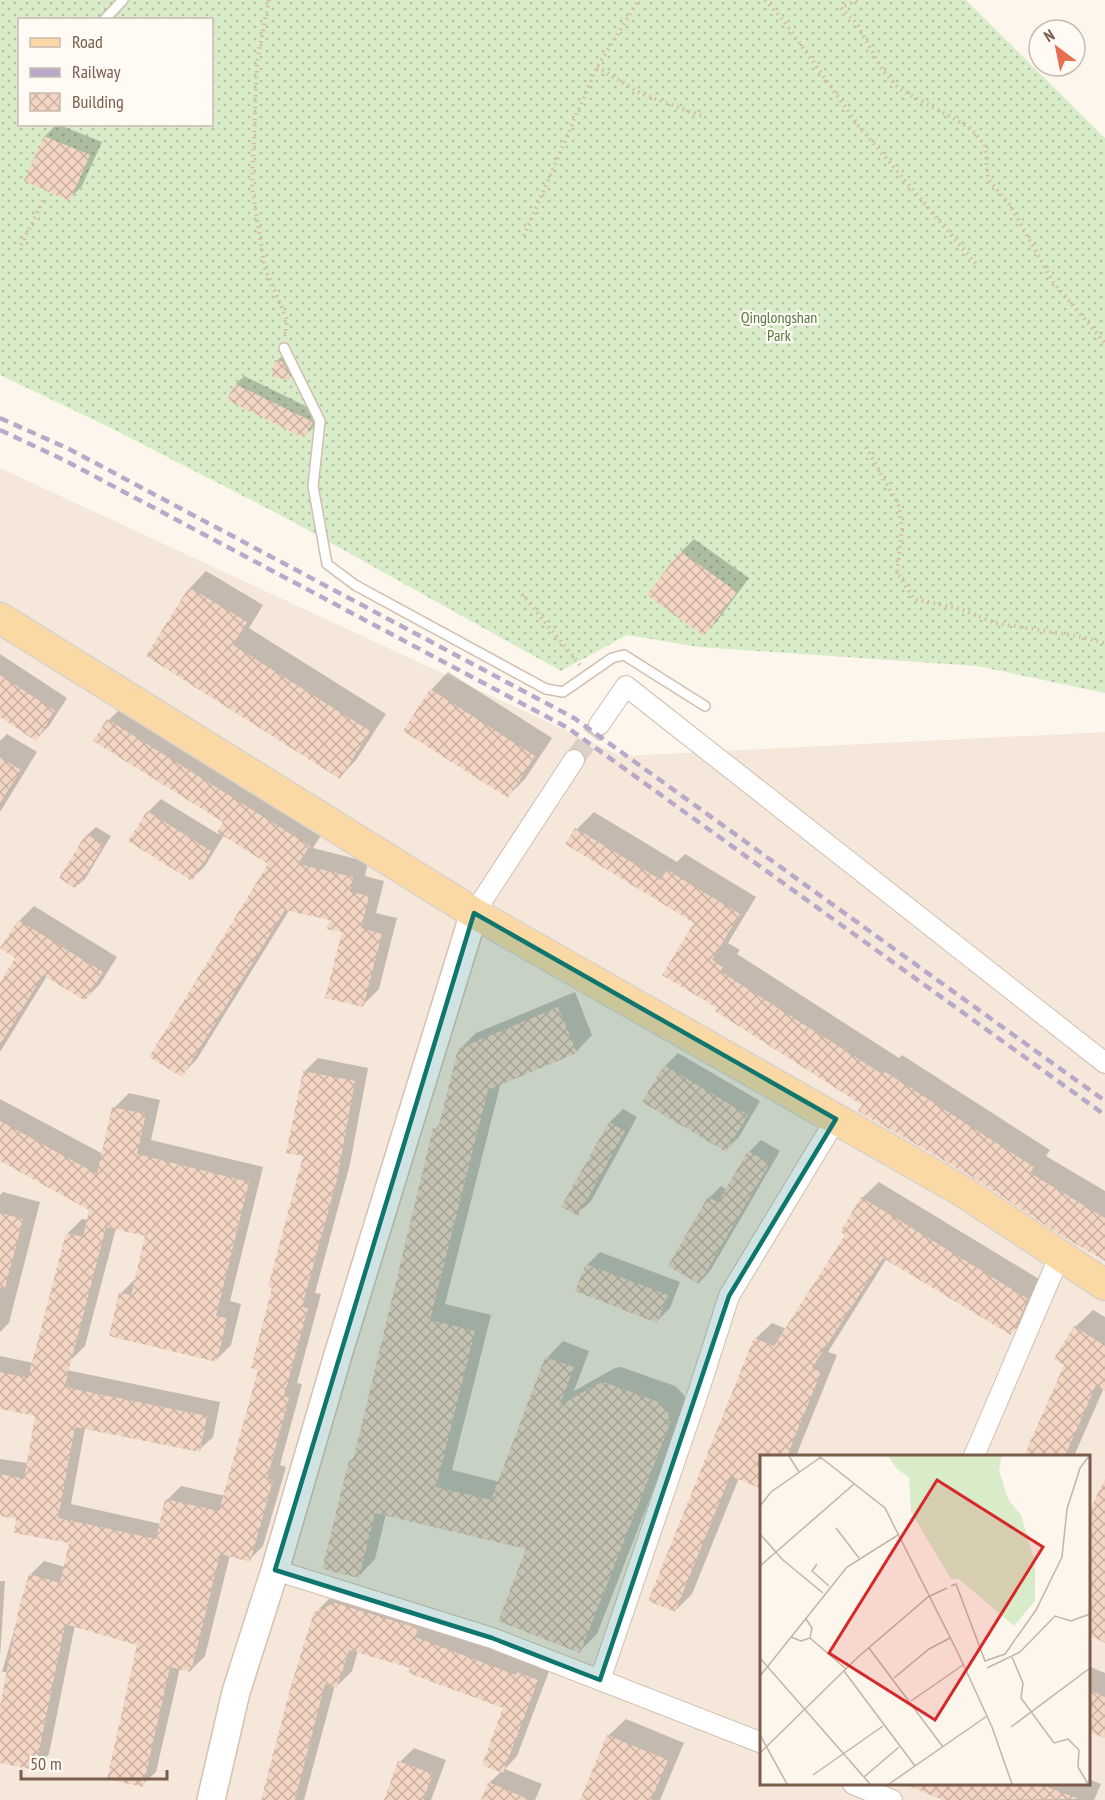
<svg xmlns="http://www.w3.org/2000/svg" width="1105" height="1800" viewBox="0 0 1105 1800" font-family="'PT Sans Narrow',sans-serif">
	<defs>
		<pattern id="grass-dots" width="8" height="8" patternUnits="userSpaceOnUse" patternTransform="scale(1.5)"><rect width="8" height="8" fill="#d8ecc9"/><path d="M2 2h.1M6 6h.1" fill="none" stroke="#b4c2a5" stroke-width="1.8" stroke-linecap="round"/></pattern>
		<pattern id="building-cross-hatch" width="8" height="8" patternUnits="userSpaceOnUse" patternTransform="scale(1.5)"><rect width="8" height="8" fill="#f3d5c3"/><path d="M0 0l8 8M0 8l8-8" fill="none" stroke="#cab0a1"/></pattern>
	</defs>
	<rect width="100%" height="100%" fill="#fdf6ec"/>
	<path fill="#f5e8da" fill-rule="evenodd" d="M0 468 621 756 1105 732V1800H0ZM762 1456H1088V1784H762Z"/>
	<path fill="url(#grass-dots)" fill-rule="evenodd" d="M0 0H966L1105 138V693L977 666 699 647 627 635 561 671 286 518 107 426 0 375ZM20 20H212V124H20Z"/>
	<g fill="#0003">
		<polygon points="57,124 102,142 82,186 69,199 26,180 45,136"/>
		<polygon points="281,357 287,358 293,375 289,378 277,361"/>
		<polygon points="244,376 320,413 313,428 304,436 236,384"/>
		<polygon points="694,539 749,578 717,621 704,634 681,552"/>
		<polygon points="206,571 263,605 249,628 386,714 356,760 340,777 148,655 190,588"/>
		<polygon points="0,654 67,698 49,726 36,739 0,715"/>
		<polygon points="448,672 552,738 525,779 508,796 431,690"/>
		<polygon points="125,704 325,829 313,848 368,862 365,876 384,881 376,913 397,918 379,989 363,1005 343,931 331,919 290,909 197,1059 182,1075 270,864 224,835 205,866 192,879 148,812 161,799 218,834 225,822 109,720"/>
		<polygon points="7,734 37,752 0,812 0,741"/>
		<polygon points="594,812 677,862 685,854 756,897 728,943 740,950 737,954 899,1058 902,1055 1050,1150 1046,1156 1105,1191 1105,1260 864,1105 719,1008 696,923 567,844 577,829"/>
		<polygon points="96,827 111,836 85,879 76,887 87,835"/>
		<polygon points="34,906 117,957 100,984 85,999 47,976 0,1052 0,985 17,958 19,921"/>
		<polygon points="575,992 592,1035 576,1052 501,1082 445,1304 491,1315 452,1470 500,1482 547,1358 563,1341 589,1351 574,1391 615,1368 621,1367 675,1386 684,1395 686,1406 597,1634 580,1651 528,1547 386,1514 375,1559 359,1576 350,1461 356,1455 435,1129 441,1123 459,1050 476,1033"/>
		<polygon points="678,1053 760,1101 739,1137 726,1150 665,1066"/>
		<polygon points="318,1058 368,1068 350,1164 315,1293 321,1294 297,1383 302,1384 280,1465 286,1467 263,1546 249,1560 230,1555 205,1656 191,1670 180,1668 156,1772 142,1785 139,1644 75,1625 49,1754 35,1768 0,1761 0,1715 9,1672 2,1672 30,1575 44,1561 65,1567 71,1542 29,1520 0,1515 0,1459 28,1463 37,1415 0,1408 0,1356 220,1402 213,1437 199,1450 85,1428 71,1504 161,1524 167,1500 181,1486 225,1496 259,1368 305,1155 304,1072"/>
		<polygon points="129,1093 160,1100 151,1140 263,1167 230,1301 241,1304 231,1345 216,1360 121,1293 136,1278 147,1235 116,1228 85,1346 71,1360 67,1234 82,1219 88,1220 91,1209 0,1159 0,1099 103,1154 114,1108"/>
		<polygon points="623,1109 637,1117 591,1201 577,1214 564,1206 610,1122"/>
		<polygon points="761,1140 780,1151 710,1271 699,1283 709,1198 721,1186 727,1190 750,1151"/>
		<polygon points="879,1182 1044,1282 1028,1317 1011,1333 887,1258 828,1352 837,1355 796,1456 762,1456 739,1478 692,1594 675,1611 755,1339 772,1323 787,1329 847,1234 862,1198"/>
		<polygon points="3,1192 40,1202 9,1323 0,1332 0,1195"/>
		<polygon points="600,1252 680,1282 670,1308 657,1321 587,1265"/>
		<polygon points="1093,1310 1105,1317 1105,1389 1104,1388 1074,1456 1025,1456 1066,1365 1075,1327"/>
		<polygon points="1105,1485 1105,1642 1088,1633 1088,1513"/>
		<polygon points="0,1581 5,1581 0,1657"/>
		<polygon points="351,1589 551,1666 517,1756 505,1769 542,1784 535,1800 482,1800 489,1783 502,1771 505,1708 412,1667 358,1651 352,1671 337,1686 335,1685 304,1800 262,1800 315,1613 330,1598"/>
		<polygon points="1088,1666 1105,1673 1105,1737 1088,1730"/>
		<polygon points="626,1719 684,1743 660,1800 582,1800 608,1736"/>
		<polygon points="414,1748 446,1760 431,1800 385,1800 400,1762"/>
		<polygon points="1088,1779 1101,1784 1094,1800 947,1800 914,1787 915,1784 1088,1784"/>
	</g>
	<g fill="url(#building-cross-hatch)">
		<polygon points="44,136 90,155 70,201 24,181"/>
		<polygon points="275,360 283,362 290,376 289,380 272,377"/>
		<polygon points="235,384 313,422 304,438 227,400"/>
		<polygon points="680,551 737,592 704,636 647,595"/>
		<polygon points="189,587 247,622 233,645 370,731 340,779 146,656"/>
		<polygon points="0,675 55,711 36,741 0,717"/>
		<polygon points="430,689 535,756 508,798 403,731"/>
		<polygon points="107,719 310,846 298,864 353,877 350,892 369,896 361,928 382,934 363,1007 325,998 342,932 327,929 329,920 285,910 182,1077 149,1057 268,864 217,832 223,822 93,741"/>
		<polygon points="0,757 21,770 0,803"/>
		<polygon points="147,811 211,851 192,881 128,841"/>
		<polygon points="575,828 661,880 667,870 740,914 712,960 724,968 721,972 882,1074 884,1071 1034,1167 1030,1173 1105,1218 1105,1261 1062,1236 971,1176 858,1111 862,1105 715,1011 717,1008 662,975 694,923 565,844"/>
		<polygon points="86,834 104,845 76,889 59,878"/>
		<polygon points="18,920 103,972 85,1001 43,975 0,1045 0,983 15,958 0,948"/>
		<polygon points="558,1007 577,1053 488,1090 430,1320 475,1331 436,1487 491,1500 545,1357 574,1367 560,1405 597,1384 604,1382 658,1402 668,1411 670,1424 580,1653 498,1621 526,1549 375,1513 359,1578 322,1569 349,1460 353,1461 433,1128 438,1129 458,1049"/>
		<polygon points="664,1065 748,1115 726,1152 642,1102"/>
		<polygon points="303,1071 355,1081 337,1179 302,1307 308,1308 284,1396 289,1398 267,1479 273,1480 250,1562 220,1554 191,1672 170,1667 143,1787 107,1779 137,1645 65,1624 35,1770 0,1763 0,1707 18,1611 29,1574 60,1583 69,1543 14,1533 16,1519 0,1516 0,1474 24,1479 35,1416 0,1409 0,1372 28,1378 66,1233 83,1237 89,1210 0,1161 0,1121 97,1174 112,1107 146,1114 137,1154 249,1182 216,1316 227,1318 217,1362 109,1336 119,1292 131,1295 145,1236 106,1227 65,1385 69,1386 69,1388 207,1416 200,1452 75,1427 58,1518 156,1539 165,1499 219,1511 258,1370 251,1368 272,1288 268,1287 303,1156 286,1153"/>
		<polygon points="609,1122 625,1131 578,1216 561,1207"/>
		<polygon points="748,1151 770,1163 699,1284 668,1266 708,1197 718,1202"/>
		<polygon points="861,1197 1028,1299 1016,1327 1011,1335 883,1258 812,1368 821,1372 787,1456 762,1456 762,1489 730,1476 675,1612 648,1601 754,1338 774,1346 845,1235 840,1232"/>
		<polygon points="0,1213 23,1219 5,1288 0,1287"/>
		<polygon points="586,1264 668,1295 657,1323 575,1291"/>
		<polygon points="1074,1326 1105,1346 1105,1391 1096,1385 1065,1456 1024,1456 1064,1365 1054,1359"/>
		<polygon points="1105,1479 1105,1643 1089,1635 1089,1511"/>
		<polygon points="335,1603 418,1628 415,1637 516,1675 517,1672 538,1680 503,1773 482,1765 503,1708 408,1673 410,1668 349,1650 337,1688 325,1684 295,1800 261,1800 292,1682 314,1612"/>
		<polygon points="1089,1690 1105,1697 1105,1738 1089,1732"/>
		<polygon points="607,1735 668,1760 651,1800 580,1800"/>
		<polygon points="398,1761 433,1774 423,1800 384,1800"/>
		<polygon points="488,1782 530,1800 481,1800"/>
		<polygon points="904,1784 1039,1784 1079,1799 943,1800"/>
	</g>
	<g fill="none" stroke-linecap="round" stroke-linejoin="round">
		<polyline stroke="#dcd0c4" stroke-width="20" stroke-dasharray="20 10" stroke-linecap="butt" points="574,760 599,725"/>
		<g stroke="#d1beb0" stroke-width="12">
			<g id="lane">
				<polyline points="104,20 123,0"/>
				<polyline points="284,348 320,421 313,486 327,564 355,585 546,689 563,692 612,658 624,655 705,706"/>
			</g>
		</g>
		<g stroke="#d1beb0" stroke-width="22">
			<g id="street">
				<polyline points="599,725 626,686 1105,1063"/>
				<polyline points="474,913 574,760"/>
				<polyline points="974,1456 1060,1255"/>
				<polyline points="275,1570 492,1638 762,1743"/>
				<polyline points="600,1680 698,1393 729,1296 836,1119"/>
				<polyline points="853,1784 892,1800"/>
			</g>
		</g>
		<g stroke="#d6c0b0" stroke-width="30">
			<polyline id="secondary" points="211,1800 236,1692 275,1570 337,1358 474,913"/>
		</g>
		<g stroke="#dad1cd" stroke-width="33">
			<polyline id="primary" points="0,618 474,913 962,1191 1105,1285"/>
		</g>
		<g stroke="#d9b8a5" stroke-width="4" stroke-dasharray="1.5 4.5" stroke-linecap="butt">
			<polyline points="269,0 257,61 252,187 265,268 287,320 285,336"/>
			<polyline points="765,0 784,21 858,125 976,264"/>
			<polyline points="857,0 841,8 856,22 883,71 900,89 969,127 985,145 988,179 1010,205 1053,282 1105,343"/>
			<polyline points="597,67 642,94 702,116"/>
			<polyline points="524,236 597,67 639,0"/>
			<polyline points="21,245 44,199"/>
			<polyline points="866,447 899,506 902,529 897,572 914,599 961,609 995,623 1076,636 1105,643"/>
			<polyline points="522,594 580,665"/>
		</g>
		<use href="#lane" stroke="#fff" stroke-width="9"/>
		<use href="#street" stroke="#fff" stroke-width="20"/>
		<use href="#secondary" stroke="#fff" stroke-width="27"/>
		<use href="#primary" stroke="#fbd9a5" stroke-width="30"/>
		<g stroke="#b9a8c9" stroke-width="4.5" stroke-dasharray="9 6" stroke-linecap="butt">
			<polyline points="0,418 69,449 574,718 1105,1101"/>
			<polyline points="0,430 64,460 568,728 1105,1115"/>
		</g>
	</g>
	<path fill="#0f766e" fill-opacity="0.2" stroke="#0f766e" stroke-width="4.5" stroke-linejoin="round" d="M474 913 836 1119 729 1296 600 1680 492 1638 275 1570Z"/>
	<g text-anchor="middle" stroke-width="4.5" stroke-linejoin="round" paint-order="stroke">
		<g font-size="16" fill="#537a41" stroke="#fffaf3">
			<text x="779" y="323">Qinglongshan<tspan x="779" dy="18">Park</tspan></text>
		</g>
	</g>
	<g transform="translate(760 1455)">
		<rect width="330" height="330" fill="#fdf6ec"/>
		<path d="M128 1H242L239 15 248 44 261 60 275 107V146L254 171 199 124H191L151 57 149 22 137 14Z" fill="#d8ecc9"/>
		<path fill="none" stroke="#c5b3a7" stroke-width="1.5" d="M29 1 39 17M59 1 125 53 198 198 232 272 252 329M0 51 11 37 61 2M76 73 99 103M0 79 23 105 63 138M57 109 52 116 69 131M0 111 94 29M191 131 196 129 225 206 245 199 276 155 302 102 307 54 320 13 329 1M31 182 41 186 50 183 52 173 46 164M50 183 86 214M109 193 183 292M252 202 263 228 261 243 294 288 308 284 319 295 318 312 328 329M0 203 110 329M227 213 260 197 295 161 311 166 330 159M84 216 155 311M0 221 87 112 138 80M134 223 169 194 190 183M151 246 203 210M251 272 330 213M0 280 27 329M0 298 98 202 168 142 187 133M53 320 123 271M104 322 139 292M129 329 227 261"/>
		<path fill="#d62828" fill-opacity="0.15" stroke="#d62828" stroke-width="3" d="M177 25 283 92 175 265 69 198Z"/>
		<rect width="330" height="330" fill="none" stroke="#7a5c4d" stroke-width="3"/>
	</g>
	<rect x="18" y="18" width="195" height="108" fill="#fffaf3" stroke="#cabbb1" stroke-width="1.5"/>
	<rect x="30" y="38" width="30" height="9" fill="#fbd9a5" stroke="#cabbb1" stroke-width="1.5"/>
	<text x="72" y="48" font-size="18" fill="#7a5c4d">Road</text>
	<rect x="30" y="68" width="30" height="9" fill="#b9a8c9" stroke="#cabbb1" stroke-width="1.5"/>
	<text x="72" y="78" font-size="18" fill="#7a5c4d">Railway</text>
	<rect x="30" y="93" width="30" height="18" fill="url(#building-cross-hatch)" stroke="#cabbb1" stroke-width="1.5"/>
	<text x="72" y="108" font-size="18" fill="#7a5c4d">Building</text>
	<g transform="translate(1057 48) rotate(328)"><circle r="28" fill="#fffaf3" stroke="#cabbb1" stroke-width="1.5"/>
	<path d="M0-4.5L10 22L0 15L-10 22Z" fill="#e76f51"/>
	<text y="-9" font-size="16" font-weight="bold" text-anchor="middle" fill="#7a5c4d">N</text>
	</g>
	<path d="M21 1770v9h146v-9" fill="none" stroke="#7a5c4d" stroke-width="3"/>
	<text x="30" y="1770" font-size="18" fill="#7a5c4d" stroke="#fffaf3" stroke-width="4.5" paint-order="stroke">50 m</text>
</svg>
